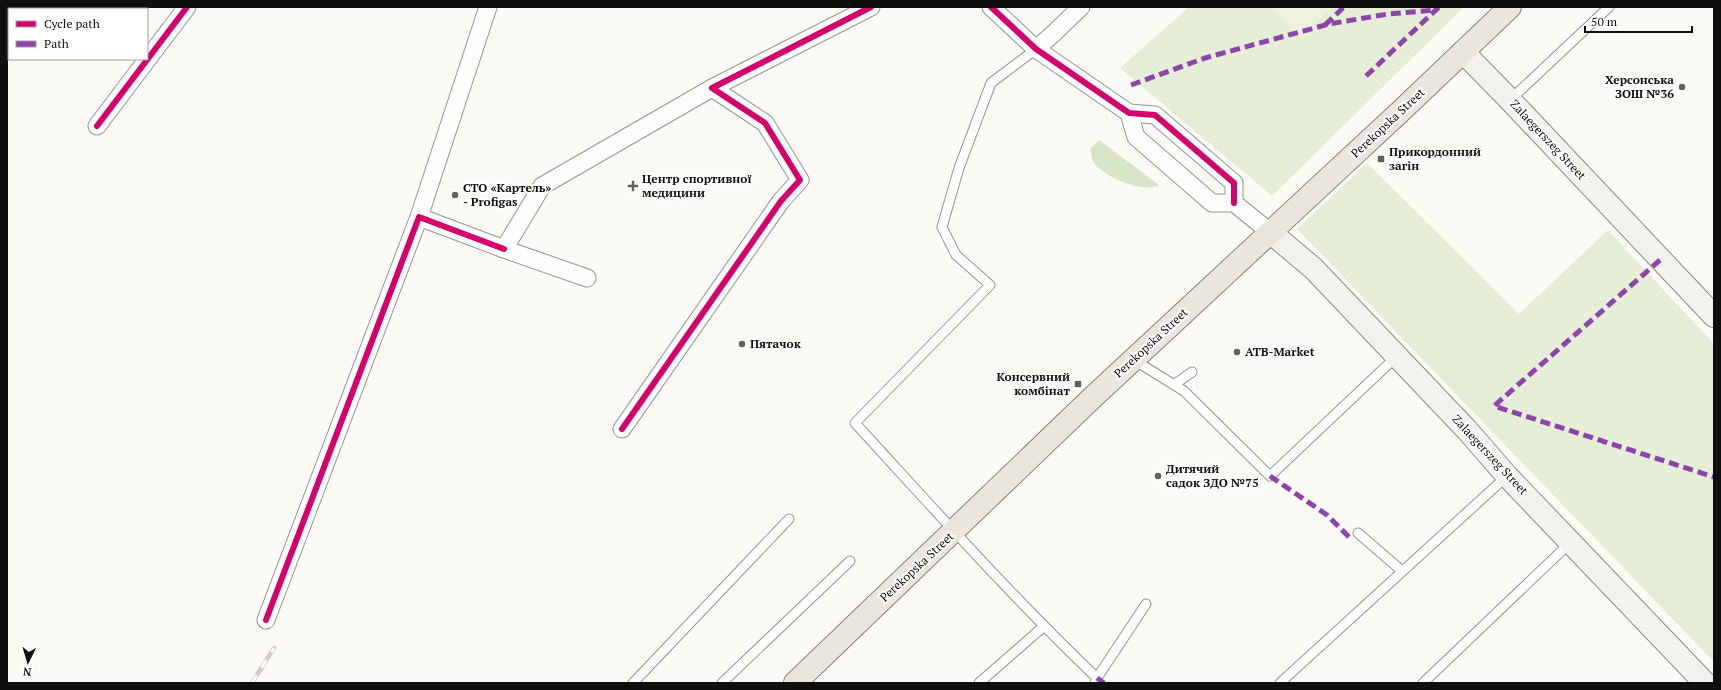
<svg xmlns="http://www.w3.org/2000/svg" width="1721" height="690" viewBox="0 0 1721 690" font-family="'PT Serif',serif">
	<rect width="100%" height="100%" fill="#fbfaf5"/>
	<g fill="#e6eed7">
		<polygon points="1189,7 1464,7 1272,196 1120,68"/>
		<polygon points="1367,163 1519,314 1608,230 1714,344 1714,662 1297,229"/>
	</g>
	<path fill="#d7e5c6" d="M1099 140 1159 185C1143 194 1105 177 1094 163 1091 159 1091 153 1091 148Z"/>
	<polygon fill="#eef3e0" points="1270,7 1333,7 1301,38"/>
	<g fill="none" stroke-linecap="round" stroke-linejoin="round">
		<g stroke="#959593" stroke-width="11">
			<g id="service">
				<path d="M1036 49 991 83 959 168 942 227 956 255 990 285 855 423C934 509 1012 597 1097 678L1095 683"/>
				<polyline points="1510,100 1609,7"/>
				<polyline points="1134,360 1184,391 1270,476 1397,356"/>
				<polyline points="1175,384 1192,372"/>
				<polyline points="1358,533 1402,571"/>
				<polyline points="1097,678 1146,604"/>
				<polyline points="633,683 789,519"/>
				<polyline points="722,683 850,561"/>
				<polyline points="979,683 1043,627"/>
				<polyline points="1280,683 1507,476"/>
				<polyline points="1423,683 1571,542"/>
			</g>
		</g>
		<g stroke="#959593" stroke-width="19">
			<g id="minor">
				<polyline points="991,7 1036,49 1129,113 1155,115 1234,183 1234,203"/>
				<polyline points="1036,49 1054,33 1081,7"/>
				<polyline points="1129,113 1136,137 1212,203 1234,203 1270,232"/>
				<polyline points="97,126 187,7"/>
				<polyline points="419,217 488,7"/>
				<polyline points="587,278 504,249 542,186 712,88"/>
				<polyline points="622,429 781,201 800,180 765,123 712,88 871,7"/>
				<polyline points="266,620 419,217 504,249"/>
			</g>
		</g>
		<g stroke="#8c8b89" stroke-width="24">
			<g id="secondary">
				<polyline points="1463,52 1510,100 1714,316"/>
				<polyline points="1270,232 1313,268 1467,430 1507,476 1705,683"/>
			</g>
		</g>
		<g stroke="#838280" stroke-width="24">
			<polyline id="primary" points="795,683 1092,398 1402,110 1510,7"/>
		</g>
		<use href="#service" stroke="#fefefe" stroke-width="9"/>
		<use href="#minor" stroke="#fefefe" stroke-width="17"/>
		<use href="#secondary" stroke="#f4f2ec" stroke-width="22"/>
		<use href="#primary" stroke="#ebe6dc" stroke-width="22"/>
		<g stroke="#d6c7c8" stroke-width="4.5">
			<polyline id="rail" points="252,683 274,648"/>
		</g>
		<use href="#rail" stroke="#fff" stroke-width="3" stroke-dasharray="9" stroke-linecap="butt"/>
		<g stroke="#8e44ad" stroke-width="5" stroke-dasharray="10 5" stroke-linecap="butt">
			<polyline points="1325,25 1344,7"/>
			<polyline points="1366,76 1439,7"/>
			<polyline points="1131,85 1205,58 1329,24 1388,14 1435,10"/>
			<polyline points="1660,260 1494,406 1714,477"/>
			<polyline points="1270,476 1327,515 1351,539"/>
			<polyline points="1097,678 1104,683"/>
		</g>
		<g stroke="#fff" stroke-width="8">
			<g id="cycleway">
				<polyline points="991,7 1036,49 1129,113 1155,115 1234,183 1234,203"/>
				<polyline points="97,126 187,7"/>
				<polyline points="622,429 781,201 800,180 765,123 712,88 871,7"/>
				<polyline points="266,620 419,217 504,249"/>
			</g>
		</g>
		<use href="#cycleway" stroke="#d6006c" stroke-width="6"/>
	</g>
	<g fill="#626160" stroke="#fff" stroke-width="1.5">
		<circle cx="1682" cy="87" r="4"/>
		<rect x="1377" y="155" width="8" height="8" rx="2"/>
		<path d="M631 180h4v4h4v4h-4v4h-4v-4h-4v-4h4z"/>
		<circle cx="455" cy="195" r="4"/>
		<circle cx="742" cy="344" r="4"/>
		<circle cx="1237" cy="352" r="4"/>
		<rect x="1074" y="380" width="8" height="8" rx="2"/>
		<circle cx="1158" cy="476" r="4"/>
	</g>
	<g text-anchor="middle" stroke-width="4" stroke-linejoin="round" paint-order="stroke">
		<g font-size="12" font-weight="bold" fill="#0f0f0f" stroke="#fff" text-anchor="start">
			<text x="1674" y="84" text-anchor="end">Херсонська<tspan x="1674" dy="14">ЗОШ №36</tspan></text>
			<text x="1389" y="156">Прикордонний<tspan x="1389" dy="14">загін</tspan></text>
			<text x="642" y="183">Центр спортивної<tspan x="642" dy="14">медицини</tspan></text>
			<text x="463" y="192">СТО «Картель»<tspan x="463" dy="14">- Profigas</tspan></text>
			<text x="750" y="348">Пятачок</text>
			<text x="1245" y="356">ATB-Market</text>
			<text x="1070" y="381" text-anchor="end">Консервний<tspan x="1070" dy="14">комбінат</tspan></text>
			<text x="1166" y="473">Дитячий<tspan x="1166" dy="14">садок ЗДО №75</tspan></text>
		</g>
		<g font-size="12" fill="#0f0f0f" stroke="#fff">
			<text transform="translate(1388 123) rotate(-43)" y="4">Perekopska Street</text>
			<text transform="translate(1548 140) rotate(47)" y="4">Zalaegerszeg Street</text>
			<text transform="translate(1151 343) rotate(-43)" y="4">Perekopska Street</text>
			<text transform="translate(1490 455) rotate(47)" y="4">Zalaegerszeg Street</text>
			<text transform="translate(917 567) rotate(-43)" y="4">Perekopska Street</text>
		</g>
	</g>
	<rect width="1721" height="690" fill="none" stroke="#0f0f0f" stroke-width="16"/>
	<rect x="8" y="8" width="140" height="52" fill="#ffffff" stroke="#9f9f9f"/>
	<rect x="16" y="21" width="20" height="6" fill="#d6006c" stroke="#9f9f9f"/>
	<text x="44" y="28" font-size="12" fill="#0f0f0f">Cycle path</text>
	<rect x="16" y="41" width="20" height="6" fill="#8e44ad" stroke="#9f9f9f"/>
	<text x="44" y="48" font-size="12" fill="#0f0f0f">Path</text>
	<g transform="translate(28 662) rotate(185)" stroke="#ffffff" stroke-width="3" paint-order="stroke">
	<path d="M0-3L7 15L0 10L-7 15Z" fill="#0f0f0f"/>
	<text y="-6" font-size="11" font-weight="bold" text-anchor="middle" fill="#0f0f0f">N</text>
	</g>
	<path d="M1585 26v6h107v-6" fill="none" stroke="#0f0f0f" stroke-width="2"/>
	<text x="1591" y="26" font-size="12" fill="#0f0f0f" stroke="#ffffff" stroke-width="3" paint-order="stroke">50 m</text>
</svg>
